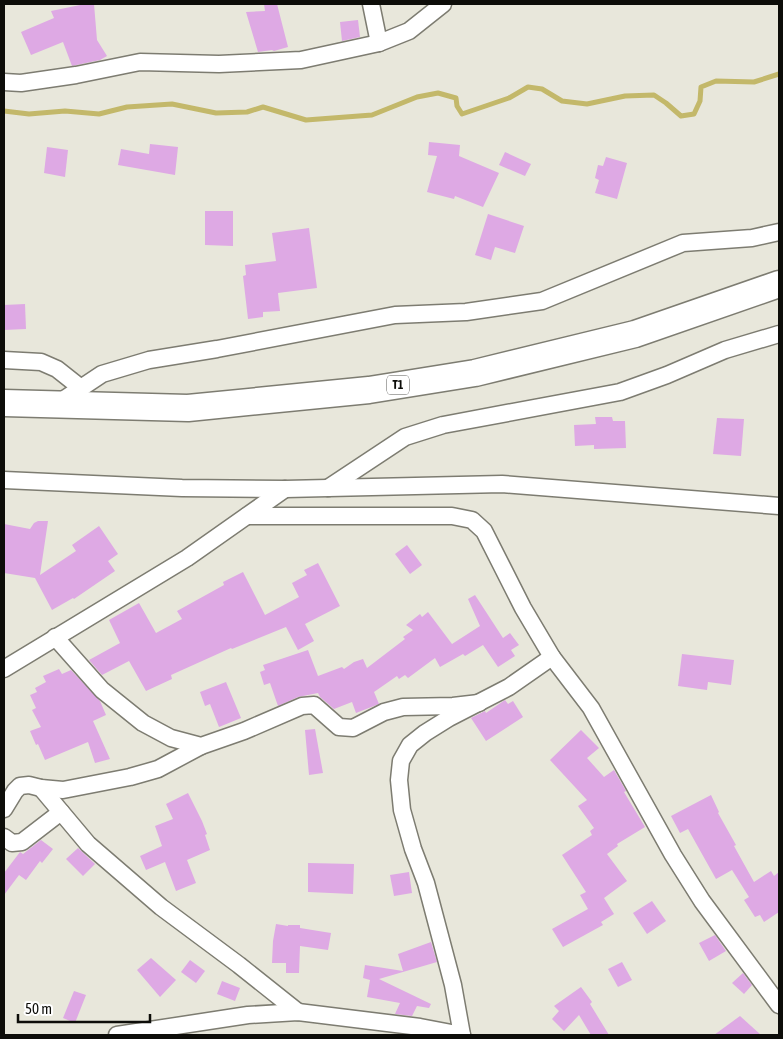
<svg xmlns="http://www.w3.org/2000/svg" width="783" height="1039" viewBox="0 0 783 1039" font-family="'Asap Condensed',sans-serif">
	<rect width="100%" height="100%" fill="#e8e7db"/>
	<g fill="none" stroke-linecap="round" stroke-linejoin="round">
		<polyline stroke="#c3b86a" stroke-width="5" points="4,111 29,114 65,111 99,114 127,107 172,104 216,113 247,112 263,107 306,120 372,115 417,97 438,93 456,98 457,106 462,114 509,98 528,87 542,89 562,101 587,104 625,96 654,95 666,103 681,116 694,114 700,101 701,87 716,81 754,82 779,74"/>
	</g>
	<g fill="#dea9e4">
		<polygon points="85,4 94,4 97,40 107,56 100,60 72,66 63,42 31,55 21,32 54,18 51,11"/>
		<polygon points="264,4 277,4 288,47 274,51 272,50 258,52 246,12 265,11"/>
		<polygon points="358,20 360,37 342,41 340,22"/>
		<polygon points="429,142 460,145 459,156 499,173 483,207 455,196 454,199 427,192 437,156 428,155"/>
		<polygon points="150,144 178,147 175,175 118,165 121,149 149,154"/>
		<polygon points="47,147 68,150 65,177 44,173"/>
		<polygon points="505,152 531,164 525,176 499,165"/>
		<polygon points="606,157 627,163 617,199 595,193 599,180 595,178 598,165 603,166"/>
		<polygon points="205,211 233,211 233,246 205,245"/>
		<polygon points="488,214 524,226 515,253 495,247 491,260 475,255"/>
		<polygon points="309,228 317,288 278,293 280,311 263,312 263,317 248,319 243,276 246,275 245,265 276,261 272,233"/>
		<polygon points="25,304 26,329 4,330 4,305"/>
		<polygon points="595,417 612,417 613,421 625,421 626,448 594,449 594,445 575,446 574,425 596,424"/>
		<polygon points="717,418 744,419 741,456 713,454"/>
		<polygon points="38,521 48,521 40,575 76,551 72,545 99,526 118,554 108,561 115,571 74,599 73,598 52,610 35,578 4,573 4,524 30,529 34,523"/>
		<polygon points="407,545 422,565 410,574 395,554"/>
		<polygon points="318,563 340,606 305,624 314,641 298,650 286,627 232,649 231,648 171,675 172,679 146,691 129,661 102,675 89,660 120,643 109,620 139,603 156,633 182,619 177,611 224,585 223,582 243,572 265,615 299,597 292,583 307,575 304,570"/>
		<polygon points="475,595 503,638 510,633 519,645 511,650 515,656 498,667 483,645 465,656 463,654 440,667 435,658 408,678 405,675 399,679 397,676 374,692 379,704 356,713 352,702 334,709 320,697 318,693 298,697 278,706 270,683 264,685 260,672 265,670 263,665 308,650 318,676 342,667 344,669 354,662 363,659 367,668 405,639 403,637 413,630 406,625 420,614 422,617 428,612 452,644 480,626 468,599"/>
		<polygon points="682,654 734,660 731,685 708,682 707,690 678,686"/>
		<polygon points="59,669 62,674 71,670 100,701 106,715 93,721 110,759 95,763 88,742 45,760 38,744 36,745 30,731 41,727 32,710 36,708 30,695 37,692 35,688 46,682 43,676"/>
		<polygon points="226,682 241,718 219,727 210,704 205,706 200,692"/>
		<polygon points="505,700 508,704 513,701 523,717 486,741 471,718 485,711 486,713"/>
		<polygon points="315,729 323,773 309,775 305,730"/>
		<polygon points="581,730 599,748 587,758 604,777 614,770 626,791 624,792 645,827 617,844 618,846 607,854 627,881 604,898 614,914 601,922 603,925 563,947 552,929 588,909 580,895 586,892 562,855 592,835 590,831 594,828 578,806 587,800 550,760"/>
		<polygon points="188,793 202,821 207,834 205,835 210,850 187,860 196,883 176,891 165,862 146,870 140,856 162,846 155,826 173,819 166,804"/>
		<polygon points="711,795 719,812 718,813 736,845 734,846 754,882 771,871 774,876 779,872 779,912 764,922 760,915 755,917 744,900 749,897 732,870 716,879 688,829 680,833 671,816"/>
		<polygon points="41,840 53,849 42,863 40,861 26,880 19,875 4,895 4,873 20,852 23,854"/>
		<polygon points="78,848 95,864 83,876 66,859"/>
		<polygon points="308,863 354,864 353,894 308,892"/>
		<polygon points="409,872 412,893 394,896 390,875"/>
		<polygon points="652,901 666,921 647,934 633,913"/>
		<polygon points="276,924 288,926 288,925 300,925 300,928 331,933 328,950 300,946 299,973 286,973 286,963 272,963 273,941"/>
		<polygon points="715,935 726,951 709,961 699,943"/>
		<polygon points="431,942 437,962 379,979 431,1004 429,1008 417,1006 412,1016 395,1014 400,1003 367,997 370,980 363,978 365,965 403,971 398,954"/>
		<polygon points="151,958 176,980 160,997 137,970"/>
		<polygon points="190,960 205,971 196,983 181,972"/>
		<polygon points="622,962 632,980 618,987 608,969"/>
		<polygon points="743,973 752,985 744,994 732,983"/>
		<polygon points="222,981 240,988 235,1001 217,994"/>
		<polygon points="581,987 592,1002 590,1004 609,1035 591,1035 579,1015 564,1031 552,1019 559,1011 554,1006"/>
		<polygon points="74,991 86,995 75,1023 63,1018"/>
		<polygon points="740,1016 761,1035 714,1035"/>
	</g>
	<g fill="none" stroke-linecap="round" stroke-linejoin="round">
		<g stroke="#7d7c71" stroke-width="19">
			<g id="minor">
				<polyline points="371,4 379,43"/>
				<polyline points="4,82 21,83 76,75 140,62 219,64 301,60 379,43 409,31 443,4"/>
				<polyline points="4,360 41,362 57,369 81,388"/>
				<polyline points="57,404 102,374 149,360 217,349 395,315 466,312 542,301 683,243 752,238 779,232"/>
				<polyline points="4,480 182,488 285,489 502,484 779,506"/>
				<polyline points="328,488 405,437 443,425 620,392 667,375 725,350 779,334"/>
				<polyline points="247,516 452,516 472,520 484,531 523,608 552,657 591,708 673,855 702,901 779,1005"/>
				<polyline points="55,637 102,690 143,723 171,738 201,746 244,731 302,706 314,705 339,727 353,728 384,712 403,707 453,706 479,703"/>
				<polyline points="4,669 187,558 285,489"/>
				<polyline points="41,788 88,844 161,907 239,965 298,1012"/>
				<polyline points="4,809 15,791 20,786 29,785 41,788 63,790 130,777 158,769 201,746"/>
				<polyline points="4,837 12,843 22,842 61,812"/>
				<polyline points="117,1035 248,1015 298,1012 420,1027 462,1035"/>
				<polyline points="462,1035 453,985 426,883 413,849 402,810 399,780 401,761 410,745 425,733 449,718 509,687 552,657"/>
			</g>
		</g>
		<g stroke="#7d7c71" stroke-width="29">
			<polyline id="trunk" points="4,403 188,408 369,390 475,373 635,334 779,284"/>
		</g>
		<use href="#minor" stroke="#fff" stroke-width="16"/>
		<use href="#trunk" stroke="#fff" stroke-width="26"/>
	</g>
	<g text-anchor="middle" stroke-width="4.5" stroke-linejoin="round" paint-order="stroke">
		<rect fill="#fff" stroke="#565653" stroke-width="1" x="387" y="375.5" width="22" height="19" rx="4"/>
		<g font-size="12" font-weight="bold" fill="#0d0d09">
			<text x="398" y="389">T1</text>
		</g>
	</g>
	<rect width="783" height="1039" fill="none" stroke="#0d0d09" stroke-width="10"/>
	<path d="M18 1014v8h132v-8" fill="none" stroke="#0d0d09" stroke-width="2.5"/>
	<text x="25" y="1014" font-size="15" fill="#0d0d09" stroke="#ffffff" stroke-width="4" paint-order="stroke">50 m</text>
</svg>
